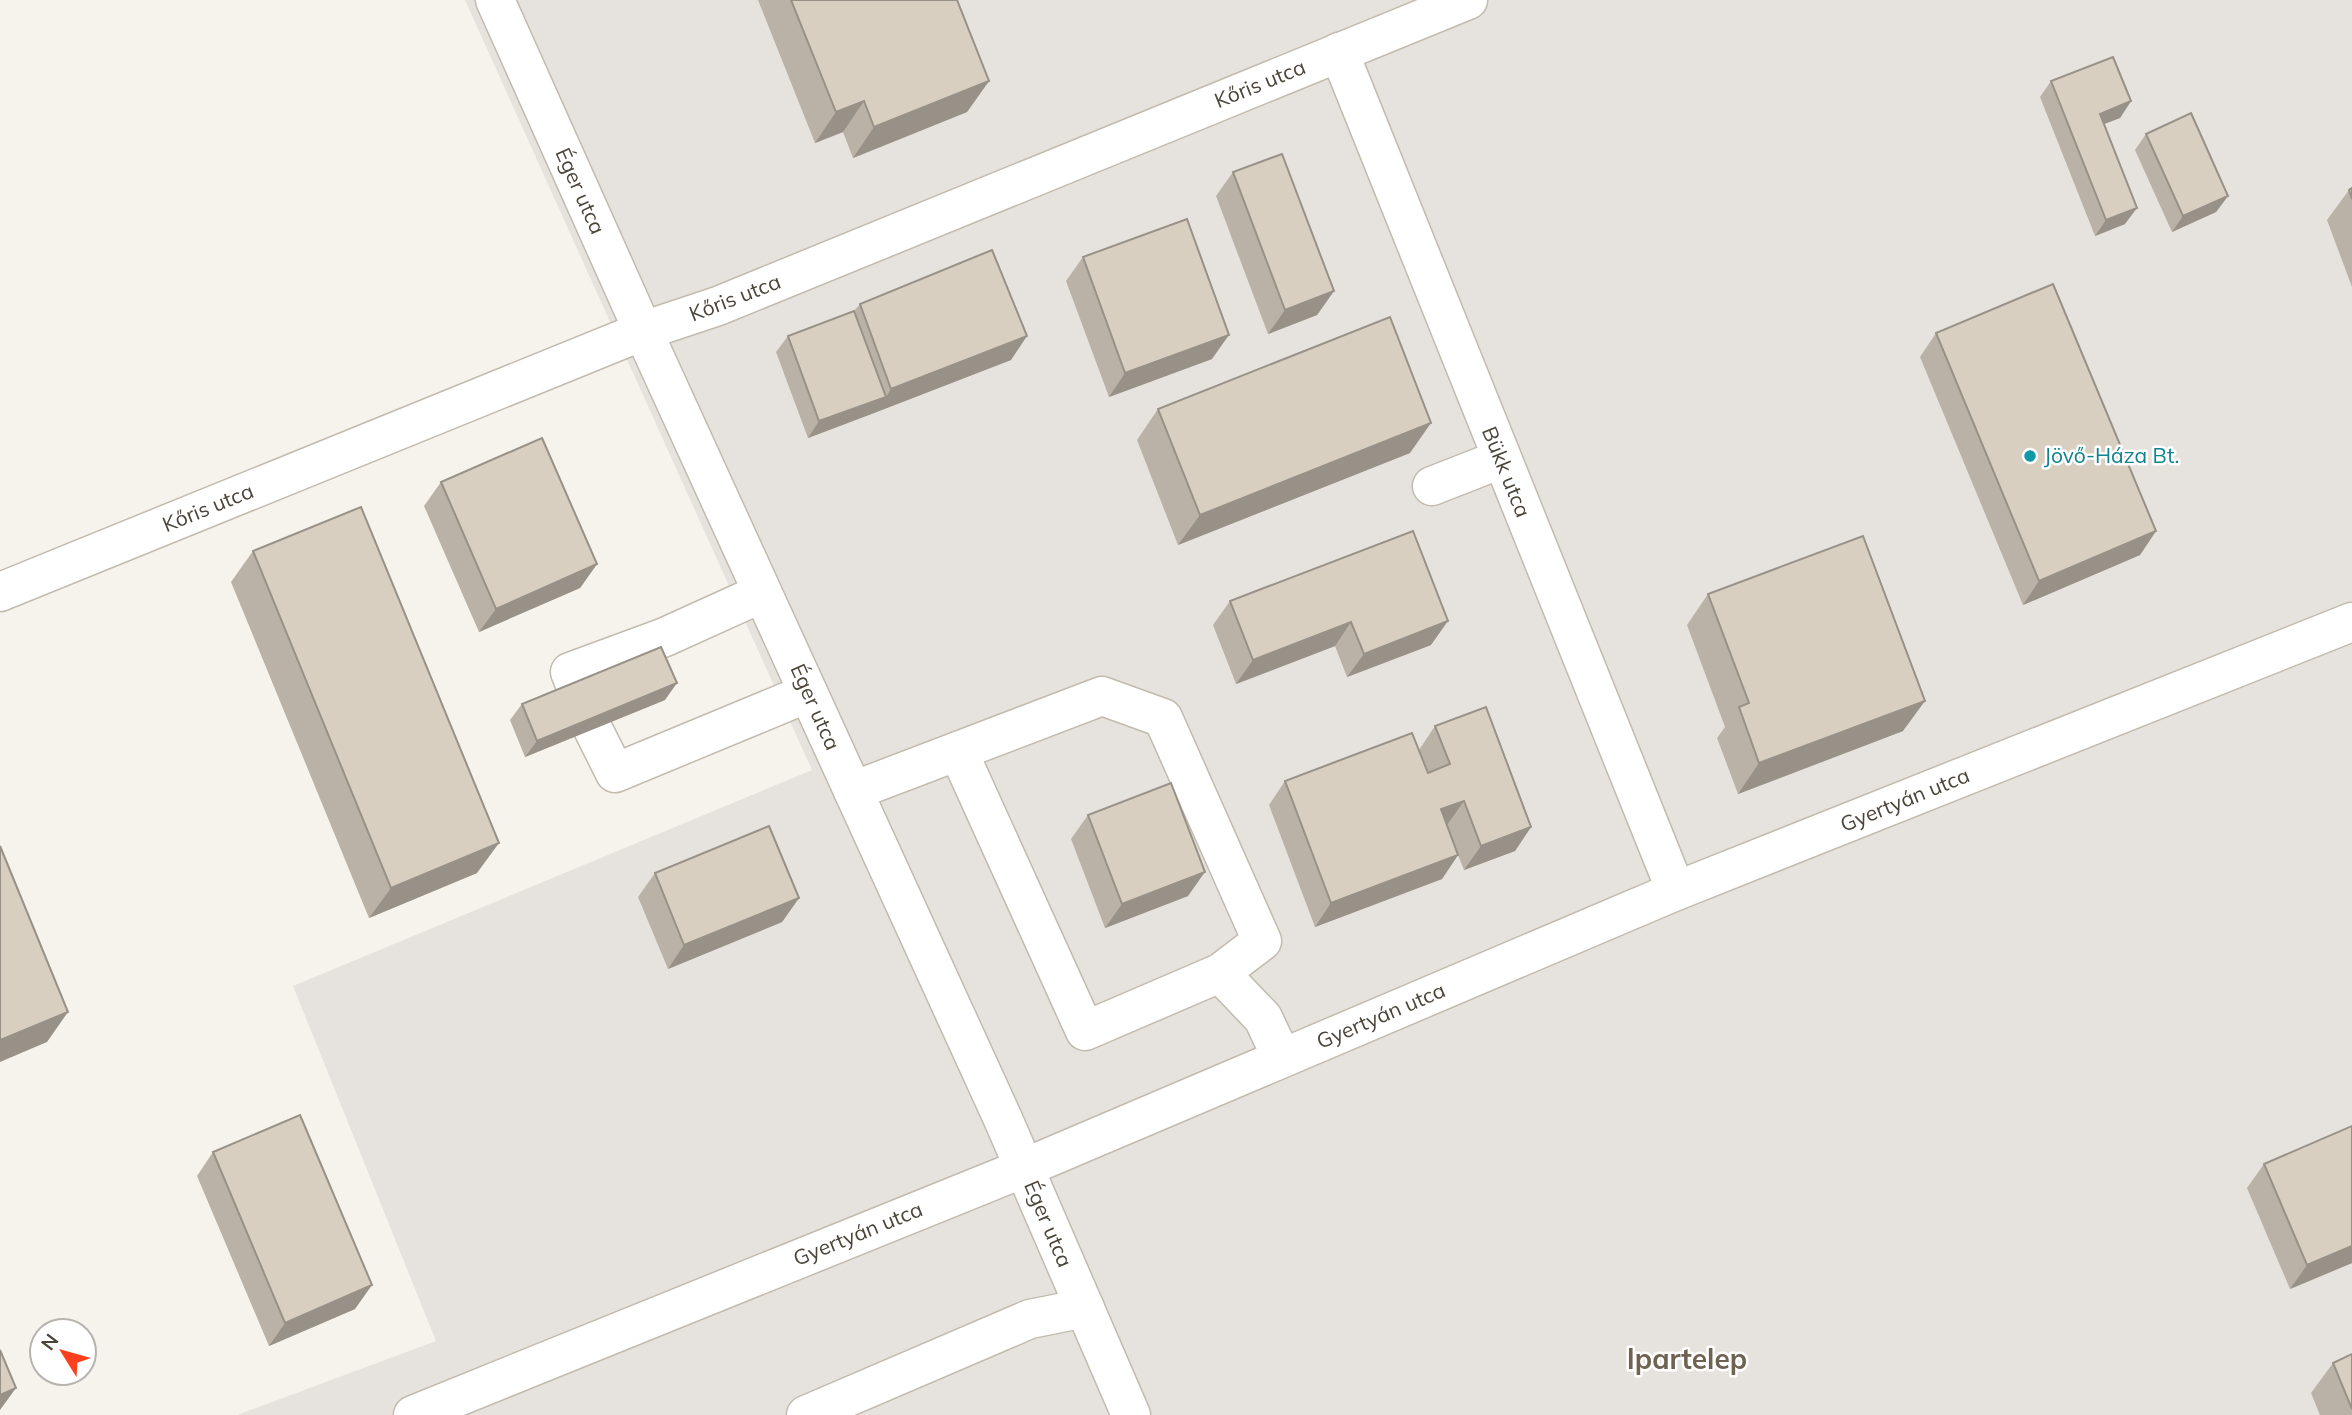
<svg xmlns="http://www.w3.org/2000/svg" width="2352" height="1415" viewBox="0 0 2352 1415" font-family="Mulish,sans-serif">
	<rect width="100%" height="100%" fill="#f6f3ec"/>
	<polygon fill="#e6e2dd" points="465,0 2352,0 2352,1415 237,1415 436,1341 293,986 812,770"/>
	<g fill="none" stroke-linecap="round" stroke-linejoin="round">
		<g stroke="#c2bbae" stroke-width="41">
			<g id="minor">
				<polyline points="495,0 643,331 1003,1119 1131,1415"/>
				<polyline points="1339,52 1676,891"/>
				<polyline points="1432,486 1501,459"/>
				<polyline points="0,592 643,331 718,306 1468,0"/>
				<polyline points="762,593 665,637 570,672 593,729 615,773 808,693"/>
				<polyline points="958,751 1085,1031 1220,973"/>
				<polyline points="853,791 1102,696 1163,718 1262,941 1220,973 1263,1018 1282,1058"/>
				<polyline points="413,1415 1024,1168 1676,891 2352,622"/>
				<polyline points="806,1415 1030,1319 1085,1308"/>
			</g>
		</g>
		<use href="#minor" stroke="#fff" stroke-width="38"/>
	</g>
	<g fill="#bab2a6">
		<polygon points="758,0 957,0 989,81 967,112 853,158 843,132 815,143"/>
		<polygon points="2051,81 2131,101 2120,118 2104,124 2125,224 2095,236 2040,97"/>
		<polygon points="2146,134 2228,196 2216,212 2172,232 2135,150"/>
		<polygon points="1233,172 1334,291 1317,315 1268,334 1216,196"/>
		<polygon points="2352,188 2352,287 2327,220 2349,190"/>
		<polygon points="1083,257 1212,359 1109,397 1066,281"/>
		<polygon points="860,304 1011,360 874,413 808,438 776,352 788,336 854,311"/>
		<polygon points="1936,333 2156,531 2140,555 2023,605 1920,357"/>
		<polygon points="1158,409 1410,453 1178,545 1137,440"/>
		<polygon points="441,482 597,564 580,588 479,632 424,506"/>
		<polygon points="1413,531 1431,645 1347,677 1335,646 1236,684 1213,625 1230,601"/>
		<polygon points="253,551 477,873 369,918 231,582"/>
		<polygon points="1708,594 1903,731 1738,794 1717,738 1725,727 1687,625"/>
		<polygon points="665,700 525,757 510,720 522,704"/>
		<polygon points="1435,726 1531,827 1515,851 1464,870 1458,855 1442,879 1315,927 1269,805 1285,781 1419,750"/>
		<polygon points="1088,815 1188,896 1105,928 1071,839"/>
		<polygon points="655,873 799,898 782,922 668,969 638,897"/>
		<polygon points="2352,1126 2352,1263 2290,1289 2247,1188 2264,1164"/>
		<polygon points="213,1152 355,1309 269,1346 197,1176"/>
		<polygon points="2352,1354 2352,1415 2320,1415 2311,1393 2333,1363"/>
	</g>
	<g fill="#979187">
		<polygon points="989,81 967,112 853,158 874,127"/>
		<polygon points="864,101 843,132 815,143 836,112"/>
		<polygon points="2131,101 2120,118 2088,130 2100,114"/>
		<polygon points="2228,196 2216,212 2172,232 2183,216"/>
		<polygon points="2137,208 2125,224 2095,236 2106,220"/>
		<polygon points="1334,291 1317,315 1268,334 1285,310"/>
		<polygon points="1229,335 1212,359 1109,397 1125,373"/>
		<polygon points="1027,336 1011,360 874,413 808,438 819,421 886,397 891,389"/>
		<polygon points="1431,423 1410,453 1178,545 1200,515"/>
		<polygon points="2156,531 2140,555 2023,605 2039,581"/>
		<polygon points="597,564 580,588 479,632 496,609"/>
		<polygon points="1448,621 1431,645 1347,677 1364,654"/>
		<polygon points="1351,622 1335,646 1236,684 1253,660"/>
		<polygon points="677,683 665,700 525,757 537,741"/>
		<polygon points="1925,701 1903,731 1738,794 1759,763"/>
		<polygon points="1464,801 1447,825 1441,809"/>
		<polygon points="1531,827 1515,851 1464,870 1481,846"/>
		<polygon points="499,843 477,873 369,918 391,888"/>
		<polygon points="1458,855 1442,879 1315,927 1331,903"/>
		<polygon points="1205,872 1188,896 1105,928 1122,904"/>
		<polygon points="799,898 782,922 668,969 684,945"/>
		<polygon points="68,1012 47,1042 0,1062 0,1040"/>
		<polygon points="2352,1246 2352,1263 2290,1289 2307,1265"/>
		<polygon points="372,1285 355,1309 269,1346 285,1323"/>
		<polygon points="16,1388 0,1410 0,1395"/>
	</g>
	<g fill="#d8cfc1" stroke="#979187" stroke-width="2">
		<polygon points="791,0 957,0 989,81 874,127 864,101 836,112"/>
		<polygon points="2113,57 2131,101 2100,114 2137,208 2106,220 2051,81"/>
		<polygon points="2191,113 2228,196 2183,216 2146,134"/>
		<polygon points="1282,154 1334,291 1285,310 1233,172"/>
		<polygon points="2352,188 2352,199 2349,190"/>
		<polygon points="1187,219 1229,335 1125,373 1083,257"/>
		<polygon points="992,250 1027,336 891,389 860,304"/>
		<polygon points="2053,284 2156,531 2039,581 1936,333"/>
		<polygon points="854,311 886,397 819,421 788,336"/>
		<polygon points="1390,317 1431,423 1200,515 1158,409"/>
		<polygon points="542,438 597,564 496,609 441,482"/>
		<polygon points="361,507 499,843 391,888 253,551"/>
		<polygon points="1413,531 1448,621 1364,654 1351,622 1253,660 1230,601"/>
		<polygon points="1863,536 1925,701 1759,763 1739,707 1749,703 1708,594"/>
		<polygon points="661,647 677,683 537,741 522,704"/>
		<polygon points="1486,707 1531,827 1481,846 1464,801 1441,809 1458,855 1331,903 1285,781 1412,733 1428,773 1450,764 1435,726"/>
		<polygon points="1171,783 1205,872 1122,904 1088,815"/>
		<polygon points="769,826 799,898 684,945 655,873"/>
		<polygon points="0,846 68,1012 0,1040"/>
		<polygon points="300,1115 372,1285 285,1323 213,1152"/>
		<polygon points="2352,1126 2352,1246 2307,1265 2264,1164"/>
		<polygon points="0,1350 16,1388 0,1395"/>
		<polygon points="2352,1354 2352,1409 2333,1363"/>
	</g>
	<circle fill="#0f9aa8" stroke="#fff" stroke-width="2.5" cx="2030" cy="456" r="7"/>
	<g text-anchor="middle" stroke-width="5" stroke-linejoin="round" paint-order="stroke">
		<g font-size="21" fill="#4b4439" stroke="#fff">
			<text transform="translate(1260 84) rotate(-22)" y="7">Kőris utca</text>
			<text transform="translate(580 191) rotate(66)" y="7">Éger utca</text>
			<text transform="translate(735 298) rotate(-21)" y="7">Kőris utca</text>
			<text transform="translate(1506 472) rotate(68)" y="7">Bükk utca</text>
			<text transform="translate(208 508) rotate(-22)" y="7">Kőris utca</text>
			<text transform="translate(815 707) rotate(66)" y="7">Éger utca</text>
			<text transform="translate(1905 800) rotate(-22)" y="7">Gyertyán utca</text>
			<text transform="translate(1381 1016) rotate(-23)" y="7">Gyertyán utca</text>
			<text transform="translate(1048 1224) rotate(67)" y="7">Éger utca</text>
			<text transform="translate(858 1234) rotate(-22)" y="7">Gyertyán utca</text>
		</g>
		<g font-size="21" fill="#0d838f" stroke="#fff" text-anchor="start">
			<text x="2044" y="463">Jövő-Háza Bt.</text>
		</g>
		<g font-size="28" font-weight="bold" fill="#6e6250" stroke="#fff">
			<text x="1687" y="1369">Ipartelep</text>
		</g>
	</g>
	<g transform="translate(63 1352) rotate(307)"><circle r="33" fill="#ffffff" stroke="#b7b4b0" stroke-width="2"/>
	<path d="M0-5L12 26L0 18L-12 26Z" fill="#fc3f1d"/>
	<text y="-10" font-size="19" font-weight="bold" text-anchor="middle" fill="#4b4439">N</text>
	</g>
</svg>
